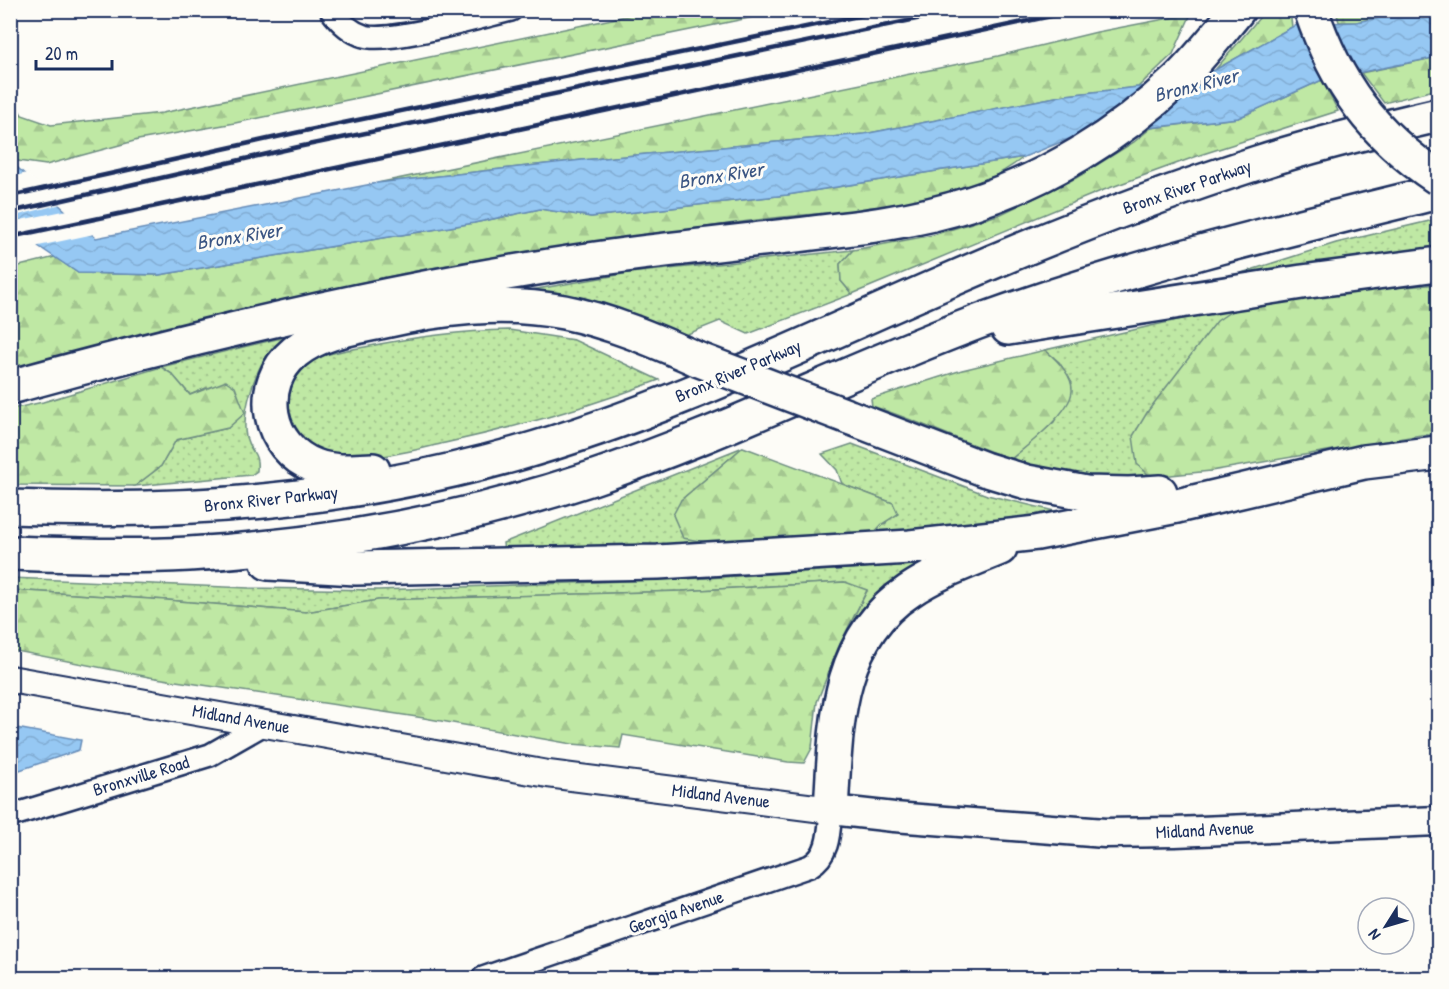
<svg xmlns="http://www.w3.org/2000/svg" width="1449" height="989" viewBox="0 0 1449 989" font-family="'Patrick Hand',sans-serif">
	<defs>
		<pattern id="grass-dots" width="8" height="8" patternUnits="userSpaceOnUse" patternTransform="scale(1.5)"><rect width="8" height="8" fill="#bfe8a4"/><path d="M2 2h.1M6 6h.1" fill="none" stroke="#a4c790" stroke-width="1.8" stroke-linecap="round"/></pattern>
		<pattern id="forest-firs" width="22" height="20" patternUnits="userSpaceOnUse" patternTransform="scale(1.5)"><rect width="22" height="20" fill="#bfe8a4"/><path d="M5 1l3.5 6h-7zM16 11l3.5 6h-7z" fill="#a4c790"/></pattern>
		<pattern id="water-waves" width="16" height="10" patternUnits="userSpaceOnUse" patternTransform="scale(1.5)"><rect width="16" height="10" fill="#96c8f3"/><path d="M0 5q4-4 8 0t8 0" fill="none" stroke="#81acd3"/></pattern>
	</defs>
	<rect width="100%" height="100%" fill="#fdfcf7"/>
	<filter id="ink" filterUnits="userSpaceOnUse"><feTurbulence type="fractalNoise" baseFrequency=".0167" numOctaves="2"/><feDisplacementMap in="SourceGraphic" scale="12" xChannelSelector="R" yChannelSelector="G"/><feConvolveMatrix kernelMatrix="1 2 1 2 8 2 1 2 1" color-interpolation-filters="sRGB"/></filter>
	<g filter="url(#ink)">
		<g fill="url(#grass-dots)" stroke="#6d8c81" stroke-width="1.5">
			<polygon points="1438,219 1438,254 1240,281 1238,274 1336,243"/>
			<polygon points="853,250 840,264 841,281 852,294 748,334 720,321 675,339 508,294 629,273"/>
			<polygon points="1239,306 1151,477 1109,480 1057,474 1011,459 1054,422 1072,383 1059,362 1045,350"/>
			<path d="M509 330 574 340 659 380C589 407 518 427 445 443 409 451 364 464 328 456 312 453 294 437 290 420 286 402 289 384 302 369 317 353 344 351 365 347 413 337 460 331 509 330Z"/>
			<path d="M289 336C284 340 278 343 274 347 256 364 241 413 246 437 250 453 259 451 257 471L251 475 135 486 161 466 176 440 228 428 206 388 190 395 172 374 161 367Z"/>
			<polygon points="852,444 987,495 1067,514 870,537 882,524 886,523 893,503 842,484 837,470 822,454"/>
			<polygon points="743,447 681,500 721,545 504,553 503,543"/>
			<polygon points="939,557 871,605 838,648 867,591 844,582 682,591 379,600 306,612 167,600 11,590 11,578 249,588 378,590 707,578 864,568"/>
		</g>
		<g fill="url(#forest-firs)" stroke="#6d8c81" stroke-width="1.5">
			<polygon points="650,11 783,11 235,123 138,140 46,165 11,160 11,97 22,115 51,125 162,113"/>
			<polygon points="1265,11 1290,11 1292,27 1215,70"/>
			<polygon points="1336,11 1414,11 1356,22 1339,22"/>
			<polygon points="1191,14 1173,54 1138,87 1066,95 864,134 582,160 377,183 998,56 1097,32"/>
			<polygon points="1438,57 1438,89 1384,103 1361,73"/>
			<polygon points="1322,80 1338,111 1203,154 1101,191 852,294 841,281 840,264 853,250 933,235 1001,214 1076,178 1134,142 1151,128 1238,118"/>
			<path d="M1024 157C955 211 857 208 774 218 706 226 639 238 572 248 536 253 499 256 463 262 310 290 160 333 11 371V268L55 257 78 273 159 275 474 223 540 209 591 217 787 195Z"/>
			<polygon points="1438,284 1438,435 1421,435 1211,471 1151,477 1137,464 1133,436 1148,411 1217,321 1239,306 1297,297"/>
			<path d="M1045 350C1057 360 1073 375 1072 391 1071 412 1027 446 1011 459 964 443 919 421 872 406L871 399 962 370Z"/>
			<polygon points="161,367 172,374 190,395 226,381 235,387 245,413 228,428 176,440 161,466 135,486 11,485 11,409 43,402"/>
			<polygon points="743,447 893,503 898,514 882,524 870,537 721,545 683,538 673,515 681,500"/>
			<polygon points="845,582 867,590 838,648 817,702 812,748 804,763 788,762 623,735 620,748 572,744 424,718 149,677 11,650 11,590 167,600 306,612 378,600 682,591"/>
		</g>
		<g fill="url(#water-waves)" stroke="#658bb7" stroke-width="1.5">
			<polygon points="1414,11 1438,11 1438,57 1322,80 1238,118 1076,136 1024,157 787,195 591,217 540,209 474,223 159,275 78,273 38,246 11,223 10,161 96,238 377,183 582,160 864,134 1066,95 1139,87 1215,70 1292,27 1300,24 1356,22"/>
			<polygon points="11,727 81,740 79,750 11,773"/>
		</g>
		<g fill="#fdfcf7">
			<polygon points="27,173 44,189 61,204 11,217 11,177"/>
			<polygon points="68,210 94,234 34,247 10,227 11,222"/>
		</g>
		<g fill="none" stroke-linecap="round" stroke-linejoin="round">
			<g stroke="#1b2f5e" stroke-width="26">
				<g id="minor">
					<path d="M331 10C339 21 351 32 364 36 388 44 481 17 511 10"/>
					<polyline points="10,816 210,755 266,723"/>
					<path d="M483 978 810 866C830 855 829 830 831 810"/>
				</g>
			</g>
			<g stroke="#1b2f5e" stroke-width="30">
				<polyline id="tertiary" points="10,679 548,774 831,810"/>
			</g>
			<g stroke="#1b2f5e" stroke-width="33">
				<polyline id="secondary" points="831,810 894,817 1105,833 1175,832 1438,821"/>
			</g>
			<g stroke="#1b2f5e" stroke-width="38">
				<g id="motorway">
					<polyline points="1008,328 1302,282 1438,264"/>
					<path d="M10 387C180 340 351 299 525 270 612 255 700 246 787 236 848 229 911 223 969 204 1046 180 1118 136 1177 80 1199 59 1218 34 1238 10"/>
					<polyline points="849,417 984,469 1027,482 1086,493 1129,494 1160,492"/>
					<path d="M373 470C354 471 333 473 315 466 267 448 255 385 295 352 318 333 351 328 380 322 440 308 502 300 564 312 609 321 654 340 697 359"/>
					<path d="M10 507C185 514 347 501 516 454 668 411 811 340 955 278 1054 235 1154 196 1257 163 1316 144 1378 129 1438 115"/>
					<path d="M10 553C70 555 130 557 189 554 326 546 462 521 592 478 726 433 853 368 986 319 1133 266 1287 229 1438 192"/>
					<polyline points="268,563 356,568 658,562 910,547 1037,533 1177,506 1364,462 1438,453"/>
					<path d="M831 810C836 731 834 640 909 591 937 572 969 561 1000 548"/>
				</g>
			</g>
			<use href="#minor" stroke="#fdfcf7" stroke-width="21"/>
			<use href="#tertiary" stroke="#fdfcf7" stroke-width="26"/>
			<use href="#secondary" stroke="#fdfcf7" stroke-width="28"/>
			<use href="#motorway" stroke="#fdfcf7" stroke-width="33"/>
			<g stroke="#1b2f5e" stroke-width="4.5">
				<polyline points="10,196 295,133 887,10"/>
				<polyline points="10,212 298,147 960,10"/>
				<polyline points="10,237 1080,10"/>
			</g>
			<g stroke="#1b2f5e" stroke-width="38" stroke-linecap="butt">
				<g id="motorway-bridge">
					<path d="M1311 10C1336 84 1373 135 1438 178"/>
					<polyline points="697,359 849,417"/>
				</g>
			</g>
			<use href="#motorway-bridge" stroke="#fdfcf7" stroke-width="33"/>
		</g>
	</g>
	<g text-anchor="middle" stroke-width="6" stroke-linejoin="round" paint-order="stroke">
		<g font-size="18" fill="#1b2f5e" stroke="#fdfcf7">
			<text transform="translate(1187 187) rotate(-19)" y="6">Bronx River Parkway</text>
			<text transform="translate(738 371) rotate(-23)" y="6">Bronx River Parkway</text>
			<text transform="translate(271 499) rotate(-6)" y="6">Bronx River Parkway</text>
			<text transform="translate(241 719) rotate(10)" y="6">Midland Avenue</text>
			<text transform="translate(141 776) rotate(-17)" y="6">Bronxville Road</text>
			<text transform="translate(721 796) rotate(7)" y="6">Midland Avenue</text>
			<text transform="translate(1205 830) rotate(-3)" y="6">Midland Avenue</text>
			<text transform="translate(676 912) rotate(-19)" y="6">Georgia Avenue</text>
		</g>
		<g font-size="20" font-style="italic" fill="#3a5583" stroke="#fdfcf7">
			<text transform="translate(1196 85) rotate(-14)" y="7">Bronx River</text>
			<text transform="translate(721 175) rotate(-9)" y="7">Bronx River</text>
			<text transform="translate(239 236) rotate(-9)" y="7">Bronx River</text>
		</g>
	</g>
	<rect width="1449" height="989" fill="none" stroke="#fdfcf7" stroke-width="36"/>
	<rect x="18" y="18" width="1413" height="953" fill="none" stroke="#1b2f5e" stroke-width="2" filter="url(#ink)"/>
	<g transform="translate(1386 926) rotate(233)"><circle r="28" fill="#fdfcf7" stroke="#a3aaba" stroke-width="1.5"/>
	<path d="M0-4.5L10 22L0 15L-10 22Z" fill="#1b2f5e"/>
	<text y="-9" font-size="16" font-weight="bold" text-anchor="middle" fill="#1b2f5e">N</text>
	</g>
	<path d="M36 60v9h76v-9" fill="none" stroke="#1b2f5e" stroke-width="3"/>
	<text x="45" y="60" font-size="18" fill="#1b2f5e" stroke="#fdfcf7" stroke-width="4.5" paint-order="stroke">20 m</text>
</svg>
